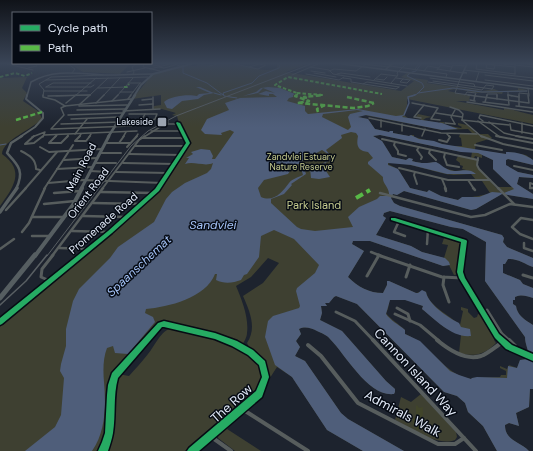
<svg xmlns="http://www.w3.org/2000/svg" width="533" height="451" viewBox="0 0 533 451" font-family="'DM Sans',sans-serif">
	<rect width="100%" height="100%" fill="#1d232e"/>
	<g fill="#3e4031" fill-rule="evenodd">
		<polygon points="70,64 130,64 120,74 83,72"/>
		<path d="M198 64C212 67 217 63 230 64 246 64 263 74 277 68V64H308L286 72 401 91 414 81 401 77 407 73H411L408 76 413 78 428 80 427 83 482 91 494 89 499 91 518 90V88L527 90V92H503L502 94C495 93 487 93 480 93 470 93 456 86 448 91L470 96 469 101H456L504 110V108C515 110 523 113 533 115V124L407 99V105L404 115 409 119 420 121 421 119 416 117 418 114 432 117 426 118 423 120 439 123 440 122H444V125L461 128 462 127 458 125V123L467 125 477 134H488L492 138 476 143 475 150 506 154V152H509L526 155 533 160V165L508 159 506 160V166L518 172 533 175V178L519 177 517 184 533 194V199L502 194 476 209 471 210 404 191 397 195 393 194 391 198 394 203 400 206 502 235 504 238 503 242 507 247 533 258V267C525 264 517 258 508 259L505 264H503V273L520 280 523 284 533 288V298C526 296 522 294 515 297V300H513V304L516 306C517 315 525 320 533 325V389H530L529 407 516 413 519 426 509 423 505 425C505 441 520 441 529 451H497L483 426 468 412 465 403 457 396 444 392 357 304 336 296 334 297 329 303H325L327 306H321L322 313 320 320 342 331 386 381 395 389V392L394 394C368 397 346 355 330 339 327 335 321 333 317 331 311 328 305 326 299 329L301 334 296 341 300 347 295 356 305 361 341 413 348 419 404 451H363L327 430 292 377 277 367 266 384C269 358 255 362 247 343 257 328 250 312 243 296L263 283 279 263 268 258 251 277 236 286C242 300 249 318 247 333 247 337 244 342 242 345L225 338 163 323 113 380 110 423 102 451H0V322L110 232 157 190 188 143 181 131 177 116 172 115 176 113 162 109H153L154 106 161 105V95L132 99 152 75 184 66H196ZM364 115 442 130 468 129 473 134H460L459 137 461 138 462 146H451L414 137V135H411L409 136 393 133V131H390L389 132 375 129 368 119 358 117ZM380 135 461 152H472L471 158 458 156 456 160 460 163V165L463 166 462 169 466 170 455 171 444 168 436 162C426 163 423 164 412 161L413 159 409 158 406 160 392 157 382 141 373 136ZM482 155 493 160V169L512 187H498L503 193 500 192 490 181H482L490 193C482 197 461 197 458 200L441 196 429 190 427 192 410 188 398 169 388 164C397 159 433 172 446 174 453 176 463 174 471 174L476 180H490L477 166 478 160 474 158 475 156 482 158ZM390 211 451 227 463 229 486 242 485 281 525 337C525 345 530 352 528 359L520 360 517 368 509 365 507 369 500 366V368L506 371V375H501L500 377 472 378 471 379C444 375 431 344 405 334V330C399 324 390 319 386 313 389 309 388 305 390 300 399 296 413 302 423 306L422 309 444 327 461 335 459 353C475 357 484 355 496 343L494 340V336L481 315 478 314 477 317 474 318 468 312V309L461 307V310L463 311 460 325C449 315 429 306 426 292L424 291 416 293 389 281H387V285L383 293C369 293 358 287 348 277L364 251 352 244 353 241H370L443 266 449 265 454 275 458 274 464 242 445 235 442 244 448 245 444 258 422 252 411 246 376 235 386 218 383 216 384 213Z"/>
		<path d="M27 77 22 88 27 93 23 101 38 111 42 118C33 130 3 139 2 154 26 171 13 188 0 206V78Z"/>
		<path d="M172 328C198 337 291 346 255 393L185 451H105L111 438 115 381 118 374 129 376C135 369 142 362 148 354 155 346 161 330 172 328Z"/>
		<path d="M421 394 456 432 457 437 455 440C437 447 411 428 395 420L401 397 411 402Z"/>
		<polygon points="239,415 241,416 227,429 261,451 235,451 218,438 219,431"/>
	</g>
	<path fill="#41452a" d="M417 405 419 408 423 407C422 410 425 416 420 418L424 428 417 430 413 424V419L416 417V406Z"/>
	<g fill="#4f5e7a" fill-rule="evenodd">
		<path d="M196 87H200L214 93 204 95 198 99 182 101 172 109 167 108 164 102C170 96 188 94 197 96L199 94 210 93Z"/>
		<path d="M268 87 280 88 295 94 293 95V97L289 98 287 101 305 106V111L308 114 358 109 396 116 404 115 402 117 442 123 458 129 442 130 366 115 358 117 368 119 375 129 389 132 390 131H393V133L409 136 411 135 419 139 434 141 442 144 506 154V152C516 152 525 154 533 160V165L508 159 506 160V165L518 172 533 175V178L519 177 517 184 533 194V199L502 194 476 209 471 210 404 191 397 195 393 194 391 198 394 203 400 206 502 235 504 238 503 242 507 247 533 258V267C525 264 517 258 508 259L505 264H503V273L520 280 523 284 533 288V298C526 296 522 294 515 297V300H513V304L516 306C517 315 525 320 533 325V389H530L529 407 516 413 519 426 509 423 505 425C505 441 520 441 529 451H497L483 426 468 412 465 403 457 396 444 392 357 304 336 296 334 297 329 303H325L327 306H321L322 313 320 320 342 331 386 381 395 389V392L394 394C368 397 346 355 330 339 327 335 321 333 317 331 311 328 305 326 299 329L301 334 296 341 300 347 295 356 305 361 341 413 348 419 404 451H363L327 430 292 377 275 365 265 337 268 321 273 316 299 308 300 306 296 291 297 288 315 273 319 265 294 239 274 230 261 236 259 257 247 274 244 275 241 280C233 283 224 284 216 280L217 274H215C206 298 168 307 146 309L145 313 153 317 155 322 128 354 115 353 113 346 107 348C103 358 103 371 104 382 106 405 106 431 92 451H25L55 427 61 415 64 378 60 371 61 364 66 346V329L73 301 79 289 110 258 118 247 154 222 166 199 172 192 185 183 207 173 211 169 213 163C205 167 194 161 185 164L189 158H186L193 154 191 152 201 149 210 150 213 156 212 159H215L234 132 230 130 221 133 222 135 205 134 201 130 207 119 229 110 225 103 240 98H237L277 97 273 94H269V96L258 94 266 91 275 93 263 88 258 93 243 96 256 92 261 88ZM357 110 363 111 350 114 348 117 351 127 348 130 322 117 323 114ZM351 132 356 133 358 136C356 146 358 151 368 152L373 158 368 162V164L383 177C382 184 390 187 389 196H380L377 199 359 207 348 217 353 227 315 231 301 229 297 227 271 203V199L284 194 292 185 291 184 306 174 304 168 306 167 310 168 311 178 319 179 330 177 322 165 330 160V155L326 150 342 138 341 135ZM380 135 461 152 478 153 493 160V169L514 189 504 193 492 192 479 197H462L458 200 441 196 429 190 427 192 410 188 398 169 388 165V163L411 165 447 174H476C470 168 462 171 454 171 445 170 441 164 436 162 426 163 423 164 412 161L413 159 409 158 406 160 392 157 382 141 373 136ZM322 150 328 154 327 161C322 164 317 168 311 167 306 166 306 165 301 168L303 175C299 177 292 179 289 183 283 191 274 203 261 197L258 188 264 180 288 174 295 164H300L303 160ZM390 211 451 227 463 229 486 242 485 281 525 337C525 345 530 352 528 359L520 360 517 368 508 366 507 378 477 377 472 378 471 379 459 375 450 371 420 341 405 334V330C399 325 390 320 386 314L390 300H405L423 306 422 309C436 320 452 338 471 336L470 329 461 327 459 323C447 317 428 304 426 292L422 290 418 293H416L389 281H387V285L383 293C369 293 358 287 348 277L364 251 352 244 353 241H370L443 266 450 265 449 262 445 258 422 252 411 246 376 235 386 218 383 216 384 213Z"/>
	</g>
	<g fill="none" stroke-linecap="round" stroke-linejoin="round">
		<g stroke="#4f5e7a" stroke-width="1">
			<polyline points="175,64 180,66"/>
			<polyline points="183,67 183,73 207,83 223,95"/>
			<polyline points="214,93 221,95"/>
			<polyline points="418,93 453,88 482,92 527,91"/>
			<polyline points="237,98 224,96 223,93 252,83 259,76 279,68 280,66 278,64"/>
			<polyline points="0,145 6,144"/>
		</g>
		<g stroke="#4f5e7a" stroke-width="1">
			<polyline points="412,72 416,71 421,64"/>
			<polyline points="410,73 407,76 422,83 424,87 417,94 412,96"/>
		</g>
		<polyline stroke="#4f5e7a" stroke-width="1.5" points="404,115 409,103 408,97 415,95"/>
		<g stroke="#575d5d" stroke-width="1">
			<polyline points="7,64 33,70"/>
			<polyline points="68,64 75,69 72,73"/>
			<polyline points="144,64 143,67 160,71"/>
			<polyline points="202,64 205,64"/>
			<polyline points="235,64 258,69 266,65"/>
			<polyline points="362,64 389,67"/>
			<polyline points="382,64 391,65"/>
			<polyline points="477,64 476,69 515,74"/>
			<polyline points="485,64 515,67"/>
			<polyline points="487,64 486,68 494,69 495,65"/>
			<polyline points="527,64 533,65"/>
			<polyline points="153,66 160,65"/>
			<polyline points="209,66 218,64"/>
			<polyline points="390,66 447,74 446,77"/>
			<polyline points="159,67 164,68 175,65"/>
			<polyline points="249,67 259,64 265,65"/>
			<polyline points="310,67 329,70 333,74 407,86"/>
			<polyline points="28,68 37,66 35,64"/>
			<polyline points="150,69 170,64"/>
			<polyline points="415,69 419,64"/>
			<polyline points="437,69 463,73"/>
			<polyline points="437,70 441,65 452,67"/>
			<polyline points="464,70 533,78"/>
			<polyline points="311,71 325,73"/>
			<polyline points="329,71 334,69 356,71 366,64"/>
			<polyline points="424,71 428,66 439,68"/>
			<polyline points="450,71 453,65 466,66"/>
			<polyline points="127,72 145,68"/>
			<polyline points="314,73 336,77"/>
			<polyline points="462,73 467,73 463,72"/>
			<polyline points="133,74 134,72 132,67 136,64"/>
			<polyline points="306,74 339,80 344,77"/>
			<polyline points="337,74 341,73 370,77"/>
			<polyline points="515,74 515,65 533,67"/>
			<polyline points="292,75 318,64"/>
			<polyline points="485,75 533,81"/>
			<polyline points="343,78 351,79 351,82 396,89 399,87"/>
			<polyline points="396,78 410,80"/>
			<polyline points="430,78 474,84 475,87"/>
			<polyline points="376,79 384,80 387,77"/>
			<polyline points="403,79 400,82 407,83 410,80"/>
			<polyline points="460,79 455,93 476,96"/>
			<polyline points="46,80 148,77"/>
			<polyline points="374,80 381,74 397,76"/>
			<polyline points="485,80 533,86"/>
			<polyline points="433,81 492,89"/>
			<polyline points="476,81 479,72"/>
			<polyline points="428,82 482,90 486,85 494,86 492,89"/>
			<polyline points="128,83 141,83"/>
			<polyline points="391,83 398,75 397,73 406,64"/>
			<polyline points="363,84 367,82 399,87"/>
			<polyline points="46,87 91,87 94,85"/>
			<polyline points="46,87 53,83 91,83"/>
			<polyline points="98,88 127,87 129,84"/>
			<polyline points="528,88 529,96"/>
			<polyline points="44,91 81,91"/>
			<polyline points="81,91 87,91"/>
			<polyline points="120,92 133,92"/>
			<polyline points="508,92 508,96"/>
			<polyline points="465,95 467,92 476,93 475,96"/>
			<polyline points="508,95 512,96"/>
			<polyline points="43,96 44,90 39,84 51,77 103,75"/>
			<polyline points="56,96 90,95"/>
			<polyline points="75,96 96,78"/>
			<polyline points="89,96 108,78"/>
			<polyline points="103,96 120,78"/>
			<polyline points="117,96 133,78"/>
			<polyline points="130,96 140,83"/>
			<polyline points="487,96 487,94 497,94 497,96"/>
			<polyline points="519,96 519,93 529,94"/>
		</g>
		<g stroke="#575d5d" stroke-width="1.5">
			<polyline points="43,95 43,97 55,100 65,106"/>
			<polyline points="468,95 529,103 528,95"/>
			<polyline points="497,95 497,99"/>
			<polyline points="508,95 509,105"/>
			<polyline points="508,95 519,97"/>
			<polyline points="519,95 519,106"/>
			<polyline points="48,96 90,95"/>
			<polyline points="153,97 153,109"/>
			<polyline points="128,99 131,95"/>
			<polyline points="142,100 152,99"/>
			<polyline points="470,100 475,101"/>
			<polyline points="474,100 475,95"/>
			<polyline points="112,101 118,95"/>
			<polyline points="467,102 533,112"/>
			<polyline points="483,102 508,105"/>
			<polyline points="485,102 487,95"/>
			<polyline points="66,103 76,95"/>
			<polyline points="96,103 104,95"/>
			<polyline points="412,103 438,108 431,119 440,120"/>
			<polyline points="79,105 90,95"/>
			<polyline points="139,105 153,104"/>
			<polyline points="65,106 131,99"/>
			<polyline points="79,106 127,105"/>
			<polyline points="516,106 533,108"/>
			<polyline points="450,107 459,110 463,114 462,120 482,137"/>
			<polyline points="77,110 125,109"/>
			<polyline points="455,110 451,117 455,124"/>
			<polyline points="123,111 160,109"/>
			<polyline points="436,113 462,117"/>
			<polyline points="68,115 122,113"/>
			<polyline points="369,118 441,133 477,134"/>
			<polyline points="421,118 414,117 424,105"/>
			<polyline points="71,119 119,117"/>
			<polyline points="381,120 381,127"/>
			<polyline points="462,120 509,125"/>
			<polyline points="478,121 500,137"/>
			<polyline points="483,121 479,118 480,115 533,126"/>
			<polyline points="489,122 504,133 521,137"/>
			<polyline points="178,123 185,137"/>
			<polyline points="445,123 455,124"/>
			<polyline points="522,123 522,133"/>
			<polyline points="61,124 150,121 155,119 157,114 129,114"/>
			<polyline points="164,124 179,124"/>
			<polyline points="402,124 402,131"/>
			<polyline points="510,124 511,130 533,134"/>
			<polyline points="51,129 64,115 61,108 65,106"/>
			<polyline points="52,129 131,126 141,121 145,114"/>
			<polyline points="151,131 181,131"/>
			<polyline points="75,134 87,119"/>
			<polyline points="447,134 450,137"/>
			<polyline points="44,135 137,131"/>
			<polyline points="422,136 425,129"/>
			<polyline points="32,137 45,132 43,137"/>
			<polyline points="55,137 57,135"/>
			<polyline points="67,137 68,135"/>
			<polyline points="79,137 81,134"/>
			<polyline points="89,137 91,134"/>
			<polyline points="123,137 126,132"/>
			<polyline points="136,137 138,134"/>
			<polyline points="144,137 168,122"/>
		</g>
		<g stroke="#575d5d" stroke-width="2">
			<polyline points="34,136 25,144 34,143 43,136"/>
			<polyline points="56,136 49,143 61,143 68,136"/>
			<polyline points="80,136 75,141 86,141 90,136"/>
			<polyline points="481,136 503,144 533,150"/>
			<polyline points="496,136 533,143"/>
			<polyline points="516,136 533,139"/>
			<polyline points="141,138 185,138"/>
			<polyline points="382,139 478,160"/>
			<polyline points="439,140 447,142 450,137 449,136"/>
			<polyline points="395,142 394,145 398,151 398,154 406,156"/>
			<polyline points="105,143 130,143"/>
			<polyline points="119,143 124,136"/>
			<polyline points="475,145 502,150"/>
			<polyline points="135,146 186,146"/>
			<polyline points="40,147 49,152 102,149"/>
			<polyline points="127,147 137,136"/>
			<polyline points="419,147 417,150 422,157 421,159"/>
			<polyline points="430,150 429,153 436,160"/>
			<path d="M21 151C29 155 36 159 36 169L40 170"/>
			<polyline points="100,153 121,153"/>
			<polyline points="445,153 444,157 447,165 459,167"/>
			<polyline points="129,154 181,155"/>
			<polyline points="478,158 477,165 479,169 499,189"/>
			<polyline points="64,160 97,158"/>
			<polyline points="95,163 116,163"/>
			<polyline points="123,163 175,164"/>
			<polyline points="514,166 533,170"/>
			<polyline points="399,168 448,180 490,180"/>
			<polyline points="57,169 92,167"/>
			<polyline points="90,171 109,172"/>
			<polyline points="116,172 169,173"/>
			<polyline points="415,172 414,175 417,184"/>
			<polyline points="442,179 446,189"/>
			<polyline points="468,180 474,189"/>
			<polyline points="48,183 83,180 163,183"/>
			<polyline points="533,184 530,183 530,188 533,188"/>
			<polyline points="25,189 57,152"/>
			<polyline points="44,189 73,145"/>
			<polyline points="102,189 139,140 145,136"/>
			<polyline points="158,189 188,143 184,136"/>
		</g>
		<g stroke="#575d5d" stroke-width="2.5">
			<polyline points="445,188 446,191"/>
			<polyline points="473,188 475,190"/>
			<polyline points="498,188 514,204"/>
			<polyline points="530,188 533,188"/>
			<polyline points="101,192 154,193"/>
			<polyline points="54,193 80,191"/>
			<polyline points="380,193 471,217 485,215 510,204 533,207"/>
			<polyline points="93,203 141,204"/>
			<polyline points="44,204 75,201"/>
			<polyline points="6,210 26,188"/>
			<polyline points="83,216 126,217"/>
			<polyline points="32,217 63,217"/>
			<polyline points="393,219 464,241 462,256"/>
			<polyline points="533,220 521,218 512,227 520,234 533,239"/>
			<polyline points="399,221 394,232 405,236"/>
			<polyline points="72,231 110,232"/>
			<polyline points="22,232 29,223 45,188"/>
			<polyline points="32,236 49,236"/>
			<polyline points="524,243 524,248 533,251"/>
			<polyline points="427,244 428,229"/>
			<polyline points="59,248 88,249"/>
			<polyline points="0,249 14,239"/>
			<polyline points="371,252 381,256"/>
			<polyline points="52,256 103,188"/>
			<polyline points="81,256 110,232 159,188"/>
		</g>
		<g stroke="#575d5d" stroke-width="3">
			<polyline points="378,255 442,277 462,278"/>
			<polyline points="462,255 460,272 462,278 497,336 503,341"/>
			<polyline points="523,275 533,278"/>
			<polyline points="367,276 379,255"/>
			<polyline points="406,277 410,265"/>
			<polyline points="444,277 443,285 449,302"/>
			<polyline points="50,281 41,277 42,269 53,255"/>
			<polyline points="397,308 408,314 410,321"/>
			<polyline points="487,310 502,334 510,341"/>
			<polyline points="336,312 355,321 374,341"/>
			<polyline points="395,314 420,325 439,341"/>
			<polyline points="0,322 82,255"/>
			<polyline points="146,341 160,325 164,324 195,331 229,341"/>
		</g>
		<g stroke="#575d5d" stroke-width="4">
			<polyline points="373,340 476,451"/>
			<path d="M437 340C449 350 465 361 481 356 489 353 496 346 503 342"/>
			<polyline points="502,340 509,347 533,358"/>
			<polyline points="509,340 515,346"/>
			<polyline points="308,345 321,356 358,403 438,444 455,444 464,438"/>
			<polyline points="242,409 308,451"/>
			<polyline points="210,436 231,451"/>
			<polyline points="103,451 109,433 111,395 115,376 146,340"/>
			<polyline points="192,451 259,394 266,377 262,363 251,352 226,340"/>
		</g>
		<g stroke="#585f61" stroke-width="1.5">
			<polyline points="342,64 533,89"/>
			<polyline points="503,64 515,64"/>
			<polyline points="386,69 392,64"/>
			<polyline points="460,79 467,64"/>
			<path d="M27 96 31 82C55 68 80 74 107 75 122 75 138 74 153 74"/>
		</g>
		<polyline stroke="#585f61" stroke-width="2" points="20,137 35,127 43,118 43,113 26,99 27,95"/>
		<path stroke="#585f61" stroke-width="2.5" d="M16 189C25 171 18 165 7 153L11 143 22 136"/>
		<polyline stroke="#585f61" stroke-width="3.5" points="0,212 17,188"/>
		<polyline stroke="#565e61" stroke-width="2" points="134,96 141,85 153,74 191,64"/>
		<polyline stroke="#565e61" stroke-width="2.5" points="108,137 135,95"/>
		<polyline stroke="#565e61" stroke-width="3" points="81,189 109,136"/>
		<polyline stroke="#565e61" stroke-width="4" points="35,256 73,205 82,188"/>
		<polyline stroke="#565e61" stroke-width="5" points="0,298 35,255"/>
		<polyline stroke="#595f63" stroke-width="1" points="47,256 131,146 148,131 176,116 311,64"/>
		<polyline stroke="#595f63" stroke-width="1.5" points="0,305 26,281 47,255"/>
		<g stroke="#58b947" stroke-width="2" stroke-dasharray="3.5 2" stroke-linecap="butt">
			<polyline points="0,77 15,73 25,76 32,73"/>
			<polyline points="124,87 127,87 129,84"/>
			<polyline points="297,93 322,95 315,96"/>
			<polyline points="295,96 298,94 297,93 275,85 288,77 382,94"/>
		</g>
		<g stroke="#58b947" stroke-width="2.5" stroke-dasharray="5 2.5" stroke-linecap="butt">
			<polyline points="297,95 295,96 309,101 297,103 300,103 354,108 368,106 374,103"/>
			<polyline points="347,97 374,103"/>
			<polyline points="307,98 304,97 322,95 320,95"/>
			<polyline points="318,112 317,109 325,105"/>
			<polyline points="16,120 42,112"/>
		</g>
		<polyline stroke="#58b947" stroke-width="4" stroke-dasharray="8 4" stroke-linecap="butt" points="356,198 370,190"/>
		<g stroke="#060b14" stroke-width="3">
			<g id="cycleway">
				<polygon points="177,122 180,123 190,143 159,191 112,233 2,324 0,325 0,318 108,231 155,189 186,143 176,123"/>
				<polygon points="391,218 395,218 466,240 467,241 463,272 465,278 499,334 512,345 533,354 533,361 506,349 495,338 459,278 457,272 461,242 391,220"/>
				<path d="M164 321 215 333 237 341 253 350 265 361 269 377 262 397 199 451H187L189 448 256 391 262 377 259 365 248 355 232 346 215 339 164 327H162L118 378C113 396 116 414 113 433 112 439 110 445 108 451H98L102 442 105 433 107 395 108 385 112 373 158 323Z"/>
			</g>
		</g>
		<use href="#cycleway" fill="#26ab63" fill-rule="evenodd"/>
	</g>
	<linearGradient id="sky" x2="0" y2="1"><stop stop-color="#101319"/><stop offset="0.5" stop-color="#3a4557"/><stop offset="1" stop-color="#3a4557" stop-opacity="0"/></linearGradient>
	<rect width="533" height="127" fill="url(#sky)"/>
	<rect fill="#9ca4b1" stroke="#060b14" stroke-width="1.5" x="157" y="117" width="10" height="10" rx="2"/>
	<g text-anchor="middle" stroke-width="3" stroke-linejoin="round" paint-order="stroke">
		<g font-size="9" fill="#e1e9f7" stroke="#060b14" text-anchor="end">
			<text x="153" y="125">Lakeside</text>
		</g>
		<g font-size="9" fill="#c6cc8f" stroke="#060b14">
			<text x="301" y="160">Zandvlei Estuary<tspan x="301" dy="10">Nature Reserve</tspan></text>
		</g>
		<g font-size="11" fill="#e1e9f7" stroke="#060b14">
			<text transform="translate(81 167) rotate(-63)" y="4">Main Road</text>
			<text transform="translate(88 193) rotate(-53)" y="4">Orient Road</text>
			<text transform="translate(103 223) rotate(-41)" y="4">Promenade Road</text>
		</g>
		<g font-size="11" fill="#c6cc8f" stroke="#060b14">
			<text x="314" y="209">Park Island</text>
		</g>
		<g font-size="12" font-style="italic" fill="#a4c2f6" stroke="#060b14">
			<text x="213" y="229">Sandvlei</text>
			<text transform="translate(139 266) rotate(-43)" y="4">Spaanschemat</text>
		</g>
		<g font-size="13" fill="#e1e9f7" stroke="#060b14">
			<text transform="translate(416 372) rotate(47)" y="5">Cannon Island Way</text>
			<text transform="translate(231 403) rotate(-42)" y="5">The Row</text>
			<text transform="translate(403 413) rotate(28)" y="5">Admirals Walk</text>
		</g>
	</g>
	<rect x="12" y="12" width="140" height="52" fill="#060b14" stroke="#5e646f"/>
	<rect x="20" y="25" width="20" height="6" fill="#26ab63" stroke="#5e646f"/>
	<text x="48" y="32" font-size="12" fill="#e1e9f7">Cycle path</text>
	<rect x="20" y="45" width="20" height="6" fill="#58b947" stroke="#5e646f"/>
	<text x="48" y="52" font-size="12" fill="#e1e9f7">Path</text>
</svg>
